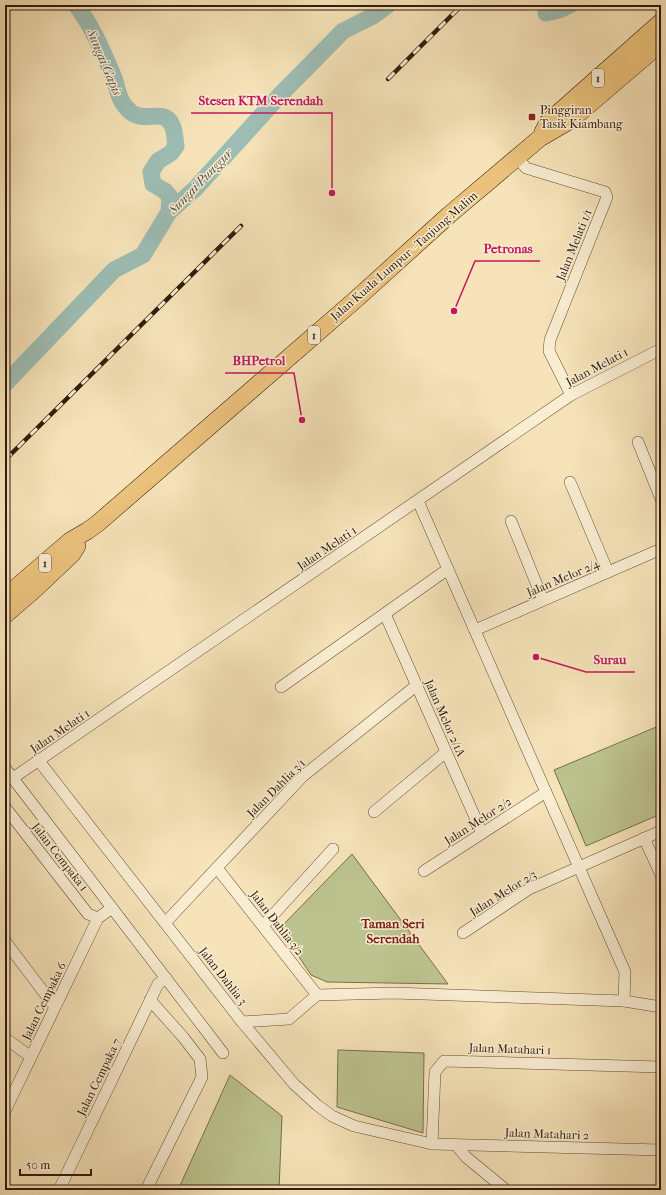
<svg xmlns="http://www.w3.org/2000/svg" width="666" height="1195" viewBox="0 0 666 1195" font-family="'IM FELL French Canon',serif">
	<rect width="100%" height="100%" fill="#f6e3b9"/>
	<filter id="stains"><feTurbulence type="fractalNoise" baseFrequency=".005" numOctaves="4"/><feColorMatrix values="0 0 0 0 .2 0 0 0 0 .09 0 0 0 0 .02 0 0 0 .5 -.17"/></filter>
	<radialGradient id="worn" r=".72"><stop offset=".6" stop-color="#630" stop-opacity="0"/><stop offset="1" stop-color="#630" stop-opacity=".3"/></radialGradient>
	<g fill="#bdc38e" stroke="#786f4d">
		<polygon points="661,725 661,814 586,846 554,770"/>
		<polygon points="352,854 448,984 327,982 311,975 280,928"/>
		<polygon points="338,1050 424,1053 423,1133 337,1107"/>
		<polygon points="230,1075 282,1116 279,1190 178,1190"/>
	</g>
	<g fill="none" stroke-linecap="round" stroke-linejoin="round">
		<g stroke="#9dbdb4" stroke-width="17">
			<path d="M76 5C93 27 103 52 114 78 118 89 117 96 125 106 127 108 131 113 134 114 148 122 164 108 172 125 175 131 175 140 176 146L171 153 158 161 151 172 153 184 165 191 170 197 169 212"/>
			<polyline points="546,13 559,10 570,5"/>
			<polyline points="5,384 114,270 143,255 169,212 195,189 280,95 343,31 373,16 388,5"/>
		</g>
		<g stroke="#634d37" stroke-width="12">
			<g id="minor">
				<polyline points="518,158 526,168 605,192 607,197 550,340 549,351 571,395"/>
				<polyline points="638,442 661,499"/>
				<polyline points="570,482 608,572"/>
				<polyline points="418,501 625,972 624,1001"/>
				<polyline points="511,521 543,600"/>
				<polyline points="385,614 482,833"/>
				<polyline points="475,630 661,549"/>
				<polyline points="281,687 448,569"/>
				<polyline points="39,761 242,1022 294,1084 317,1105 332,1116 354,1126 432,1144 661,1150"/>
				<polyline points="5,768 223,1053"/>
				<polyline points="13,778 571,395 661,349"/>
				<polyline points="5,807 88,914 98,918"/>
				<polyline points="374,812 446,752"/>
				<polyline points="644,838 661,875"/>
				<polyline points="217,868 317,995"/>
				<polyline points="424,871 546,792"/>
				<polyline points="165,923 303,776 417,685"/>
				<polyline points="263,926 333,849"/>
				<polyline points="463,933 529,889 661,831"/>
				<polyline points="5,941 55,1007"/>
				<polyline points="242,1022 289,1019 317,995 394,993 624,1001 661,1007"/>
				<polyline points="5,1038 31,1057"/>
				<polyline points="5,1111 98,918 112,908"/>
				<polyline points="432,1144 435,1072 444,1061 661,1067"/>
				<polyline points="456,1145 466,1157 506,1190"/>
				<polyline points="59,1190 158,984 166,978"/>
				<polyline points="146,1190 202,1077 200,1059 183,1037 150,1000"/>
			</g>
		</g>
		<g stroke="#321b0c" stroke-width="18">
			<g id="primary">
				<polyline points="543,132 548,122 661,22"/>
				<polyline points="5,597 70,541 87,531 97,524 354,301 449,215 540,138 571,120 661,43"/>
				<polyline points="5,615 34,590 72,554 77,546"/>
			</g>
		</g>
		<use href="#minor" stroke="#f9edd2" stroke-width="11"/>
		<use href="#primary" stroke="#ebc27c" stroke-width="17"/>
		<g stroke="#321b0c" stroke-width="4.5">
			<g id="rail">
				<polyline points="388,79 462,5"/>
				<polyline points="5,460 241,226"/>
			</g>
		</g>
		<use href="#rail" stroke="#f9edd2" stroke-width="3" stroke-dasharray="9" stroke-linecap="butt"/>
	</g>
	<rect fill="#8f2418" stroke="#f9edd2" stroke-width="1.5" x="528" y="113" width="8" height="8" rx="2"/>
	<g text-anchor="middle" stroke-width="3" stroke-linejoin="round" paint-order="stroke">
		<g fill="#f9edd2" stroke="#6e5a47" stroke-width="1">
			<rect x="592" y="69" width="12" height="18" rx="3"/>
			<rect x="308" y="326" width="12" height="18" rx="3"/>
			<rect x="39" y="554" width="12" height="18" rx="3"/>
		</g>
		<g font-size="11" font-weight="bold" fill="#321b0c">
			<text x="598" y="82">1</text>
			<text x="314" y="339">1</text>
			<text x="45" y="567">1</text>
		</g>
		<g font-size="12" fill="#321b0c" stroke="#f9edd2" text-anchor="start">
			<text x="540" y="114">Pinggiran<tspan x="540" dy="14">Tasik Kiambang</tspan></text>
		</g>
		<g font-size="12" fill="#321b0c" stroke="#f9edd2">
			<text transform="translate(574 245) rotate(-68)" y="4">Jalan Melati 1/1</text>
			<text transform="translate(404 256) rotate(-41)" y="4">Jalan Kuala Lumpur - Tanjung Malim</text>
			<text transform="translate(597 367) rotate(-28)" y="4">Jalan Melati 1</text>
			<text transform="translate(327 548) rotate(-34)" y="4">Jalan Melati 1</text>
			<text transform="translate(563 578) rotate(-23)" y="4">Jalan Melor 2/4</text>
			<text transform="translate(445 718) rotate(66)" y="4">Jalan Melor 2/1A</text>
			<text transform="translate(60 731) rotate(-34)" y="4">Jalan Melati 1</text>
			<text transform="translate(276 788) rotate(-45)" y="4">Jalan Dahlia 3/1</text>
			<text transform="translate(478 821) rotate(-33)" y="4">Jalan Melor 2/2</text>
			<text transform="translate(60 857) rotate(52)" y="4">Jalan Cempaka 1</text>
			<text transform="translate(503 893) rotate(-32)" y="4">Jalan Melor 2/3</text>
			<text transform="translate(277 923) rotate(52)" y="4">Jalan Dahlia 3/2</text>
			<text transform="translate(223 976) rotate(52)" y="4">Jalan Dahlia 3</text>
			<text transform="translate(44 1001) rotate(-64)" y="4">Jalan Cempaka 6</text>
			<text transform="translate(510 1049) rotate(2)" y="4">Jalan Matahari 1</text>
			<text transform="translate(99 1077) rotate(-64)" y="4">Jalan Cempaka 7</text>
			<text transform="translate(547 1134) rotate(2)" y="4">Jalan Matahari 2</text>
		</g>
		<g font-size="13" font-style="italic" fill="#575447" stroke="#f9edd2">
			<text transform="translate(105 62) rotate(67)" y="5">Sungai Gapis</text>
			<text transform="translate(200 181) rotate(-46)" y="5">Sungai Punggur</text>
		</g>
		<g font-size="13" font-weight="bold" fill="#7a1f14" stroke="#f9edd2">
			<text x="393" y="928">Taman Seri<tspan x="393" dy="15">Serendah</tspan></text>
		</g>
	</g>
	<path fill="none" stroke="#c2185b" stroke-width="1.5" d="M332 193L332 113H191M454 311L475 261H540M302 420L294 373H225M536 657L586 672H635"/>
	<g fill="#c2185b" stroke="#f9edd2" stroke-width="1.5">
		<circle cx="332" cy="193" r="4"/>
		<circle cx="454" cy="311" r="4"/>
		<circle cx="302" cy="420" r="4"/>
		<circle cx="536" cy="657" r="4"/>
	</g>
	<g font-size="13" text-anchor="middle" font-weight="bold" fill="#c2185b" stroke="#f9edd2" stroke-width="3" stroke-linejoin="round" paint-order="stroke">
		<text x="261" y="105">Stesen KTM Serendah</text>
		<text x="508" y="253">Petronas</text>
		<text x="259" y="365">BHPetrol</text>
		<text x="610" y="664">Surau</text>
	</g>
	<rect width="666" height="1195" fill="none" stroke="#f6e3b9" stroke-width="20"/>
	<rect x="6" y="6" width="654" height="1183" fill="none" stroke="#321b0c" stroke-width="2"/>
	<rect x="10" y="10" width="646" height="1175" fill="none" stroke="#321b0c"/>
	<path d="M20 1169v6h71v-6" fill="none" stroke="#321b0c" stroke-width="2"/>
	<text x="26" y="1169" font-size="12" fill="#321b0c" stroke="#f9edd2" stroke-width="3" paint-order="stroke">50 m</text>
	<rect width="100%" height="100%" filter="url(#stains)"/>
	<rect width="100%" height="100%" fill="url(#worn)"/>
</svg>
